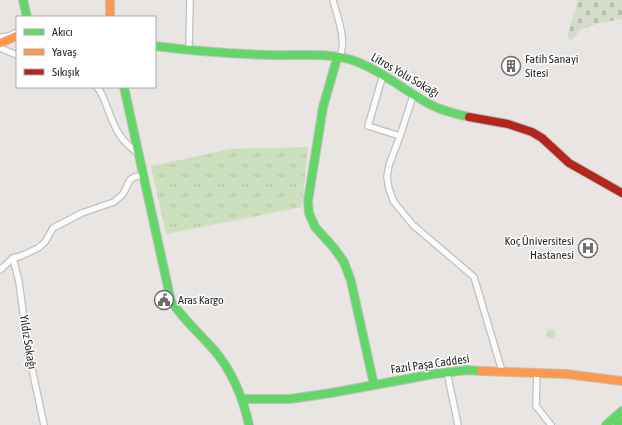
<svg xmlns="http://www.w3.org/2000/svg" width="622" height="425" viewBox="0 0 622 425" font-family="'Asap Condensed',sans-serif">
	<defs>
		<pattern id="grass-tufts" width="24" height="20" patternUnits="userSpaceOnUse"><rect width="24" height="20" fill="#cde0be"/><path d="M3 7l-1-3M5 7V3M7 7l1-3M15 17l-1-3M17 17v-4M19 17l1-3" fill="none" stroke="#b0c0a3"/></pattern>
		<pattern id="cemetery-stones" width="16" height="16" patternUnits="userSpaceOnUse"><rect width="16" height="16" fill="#d5dccb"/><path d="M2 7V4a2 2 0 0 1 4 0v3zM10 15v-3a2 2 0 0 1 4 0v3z" fill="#b7bdae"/></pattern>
	</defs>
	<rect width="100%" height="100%" fill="#e8e5e2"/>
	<g fill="url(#grass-tufts)">
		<polygon points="308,147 302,207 166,234 151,166 231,149"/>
		<circle cx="551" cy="334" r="4.5"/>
	</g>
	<polygon fill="url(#cemetery-stones)" points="578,0 622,0 622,19 600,23 581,29 571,41 567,36"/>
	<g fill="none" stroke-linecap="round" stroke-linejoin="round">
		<g stroke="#c1c0c0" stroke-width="8">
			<g id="street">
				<path d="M333 0C337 16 348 43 339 57"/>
				<polyline points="0,37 9,36 17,32"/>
				<polyline points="189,46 190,0"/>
				<polyline points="0,48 17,55"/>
				<polyline points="383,75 368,126 400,136"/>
				<path d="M97 87C102 93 104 99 107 107 115 128 119 140 138 153"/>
				<polyline points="413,96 400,136 389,165 387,177 389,189 394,202 413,225 474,277 502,371"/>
				<polyline points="13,258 19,282 28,350 44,425"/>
				<polyline points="0,270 13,258 21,256 38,248 45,242 53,228 82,213 114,202 123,194 130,180 134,177 143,175"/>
				<polyline points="447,372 458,425"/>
				<polyline points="537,372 536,406 551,425"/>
			</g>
		</g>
		<g stroke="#c1c0c0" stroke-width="10">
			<g id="fast">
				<polyline points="23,0 27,17"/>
				<path d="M155 46C194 51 231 54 270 55 297 56 326 52 352 60 381 70 405 91 431 105 443 111 456 114 469 117"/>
				<polyline points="339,57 336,62 323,107 308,201 309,213 315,227 334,248 344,262 351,281 374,385"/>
				<path d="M124 87 171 301C183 319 199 333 214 350 232 371 243 398 249 425"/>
				<polyline points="242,399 290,399 331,393 434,374 468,370 481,371"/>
				<polyline points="606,425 622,411"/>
				<polyline points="618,425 622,422"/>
			</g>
		</g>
		<g stroke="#c1c0c0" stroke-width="10">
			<g id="slow">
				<polyline points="110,0 110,17"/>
				<polyline points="0,43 17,36"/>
				<polyline points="481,371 566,374 622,381"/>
			</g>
		</g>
		<g stroke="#c1c0c0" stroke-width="10">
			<polyline id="jam" points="469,117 508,124 532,132 542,138 569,163 622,193"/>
		</g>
		<use href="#street" stroke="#fcfbfb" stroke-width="5.5"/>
		<use href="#fast" stroke="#63d668" stroke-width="8"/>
		<use href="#slow" stroke="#ff974d" stroke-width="8"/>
		<use href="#jam" stroke="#b3261e" stroke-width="8"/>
	</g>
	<defs>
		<g id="building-ring" transform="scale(1)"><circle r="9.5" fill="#fff" stroke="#6d6c6b" stroke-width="1.5"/><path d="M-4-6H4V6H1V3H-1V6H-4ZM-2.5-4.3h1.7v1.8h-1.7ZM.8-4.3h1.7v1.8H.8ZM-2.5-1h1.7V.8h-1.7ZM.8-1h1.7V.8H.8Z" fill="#6d6c6b"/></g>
		<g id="hospital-ring" transform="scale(1)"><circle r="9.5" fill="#fff" stroke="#6d6c6b" stroke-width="1.5"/><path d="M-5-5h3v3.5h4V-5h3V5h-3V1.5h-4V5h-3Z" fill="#6d6c6b"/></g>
		<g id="civic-ring" transform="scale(1)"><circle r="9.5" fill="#fff" stroke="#6d6c6b" stroke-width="1.5"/><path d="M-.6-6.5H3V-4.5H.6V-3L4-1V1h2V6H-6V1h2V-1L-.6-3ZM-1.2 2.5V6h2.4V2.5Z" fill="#6d6c6b"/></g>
	</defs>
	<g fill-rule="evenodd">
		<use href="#building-ring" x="511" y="66"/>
		<use href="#hospital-ring" x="588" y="248"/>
		<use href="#civic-ring" x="164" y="300"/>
	</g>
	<g text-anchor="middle" stroke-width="3" stroke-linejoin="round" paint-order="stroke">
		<g font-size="12" fill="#2b2b2b" stroke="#fff" text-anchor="start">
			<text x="525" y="63">Fatih Sanayi<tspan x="525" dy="14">Sitesi</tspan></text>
			<text x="574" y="245" text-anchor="end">Koç Üniversitesi<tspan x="574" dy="14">Hastanesi</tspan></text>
			<text x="178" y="304">Aras Kargo</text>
		</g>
		<g font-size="12" fill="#2b2b2b" stroke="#fff">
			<text transform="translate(405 75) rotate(30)" y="4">Litros Yolu Sokağı</text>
			<text transform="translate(28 342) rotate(81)" y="4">Yıldız Sokağı</text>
			<text transform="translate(430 364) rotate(-8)" y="4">Fazıl Paşa Caddesi</text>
		</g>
	</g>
	<rect x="16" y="16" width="140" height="72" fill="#ffffff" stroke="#aaaaaa"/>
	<rect x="24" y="29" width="20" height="6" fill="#63d668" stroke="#aaaaaa"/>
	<text x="52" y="36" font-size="12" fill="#2b2b2b">Akıcı</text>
	<rect x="24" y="49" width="20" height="6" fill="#ff974d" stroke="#aaaaaa"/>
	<text x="52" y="56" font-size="12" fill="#2b2b2b">Yavaş</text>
	<rect x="24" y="69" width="20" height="6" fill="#b3261e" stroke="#aaaaaa"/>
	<text x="52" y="76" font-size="12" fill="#2b2b2b">Sıkışık</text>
</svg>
